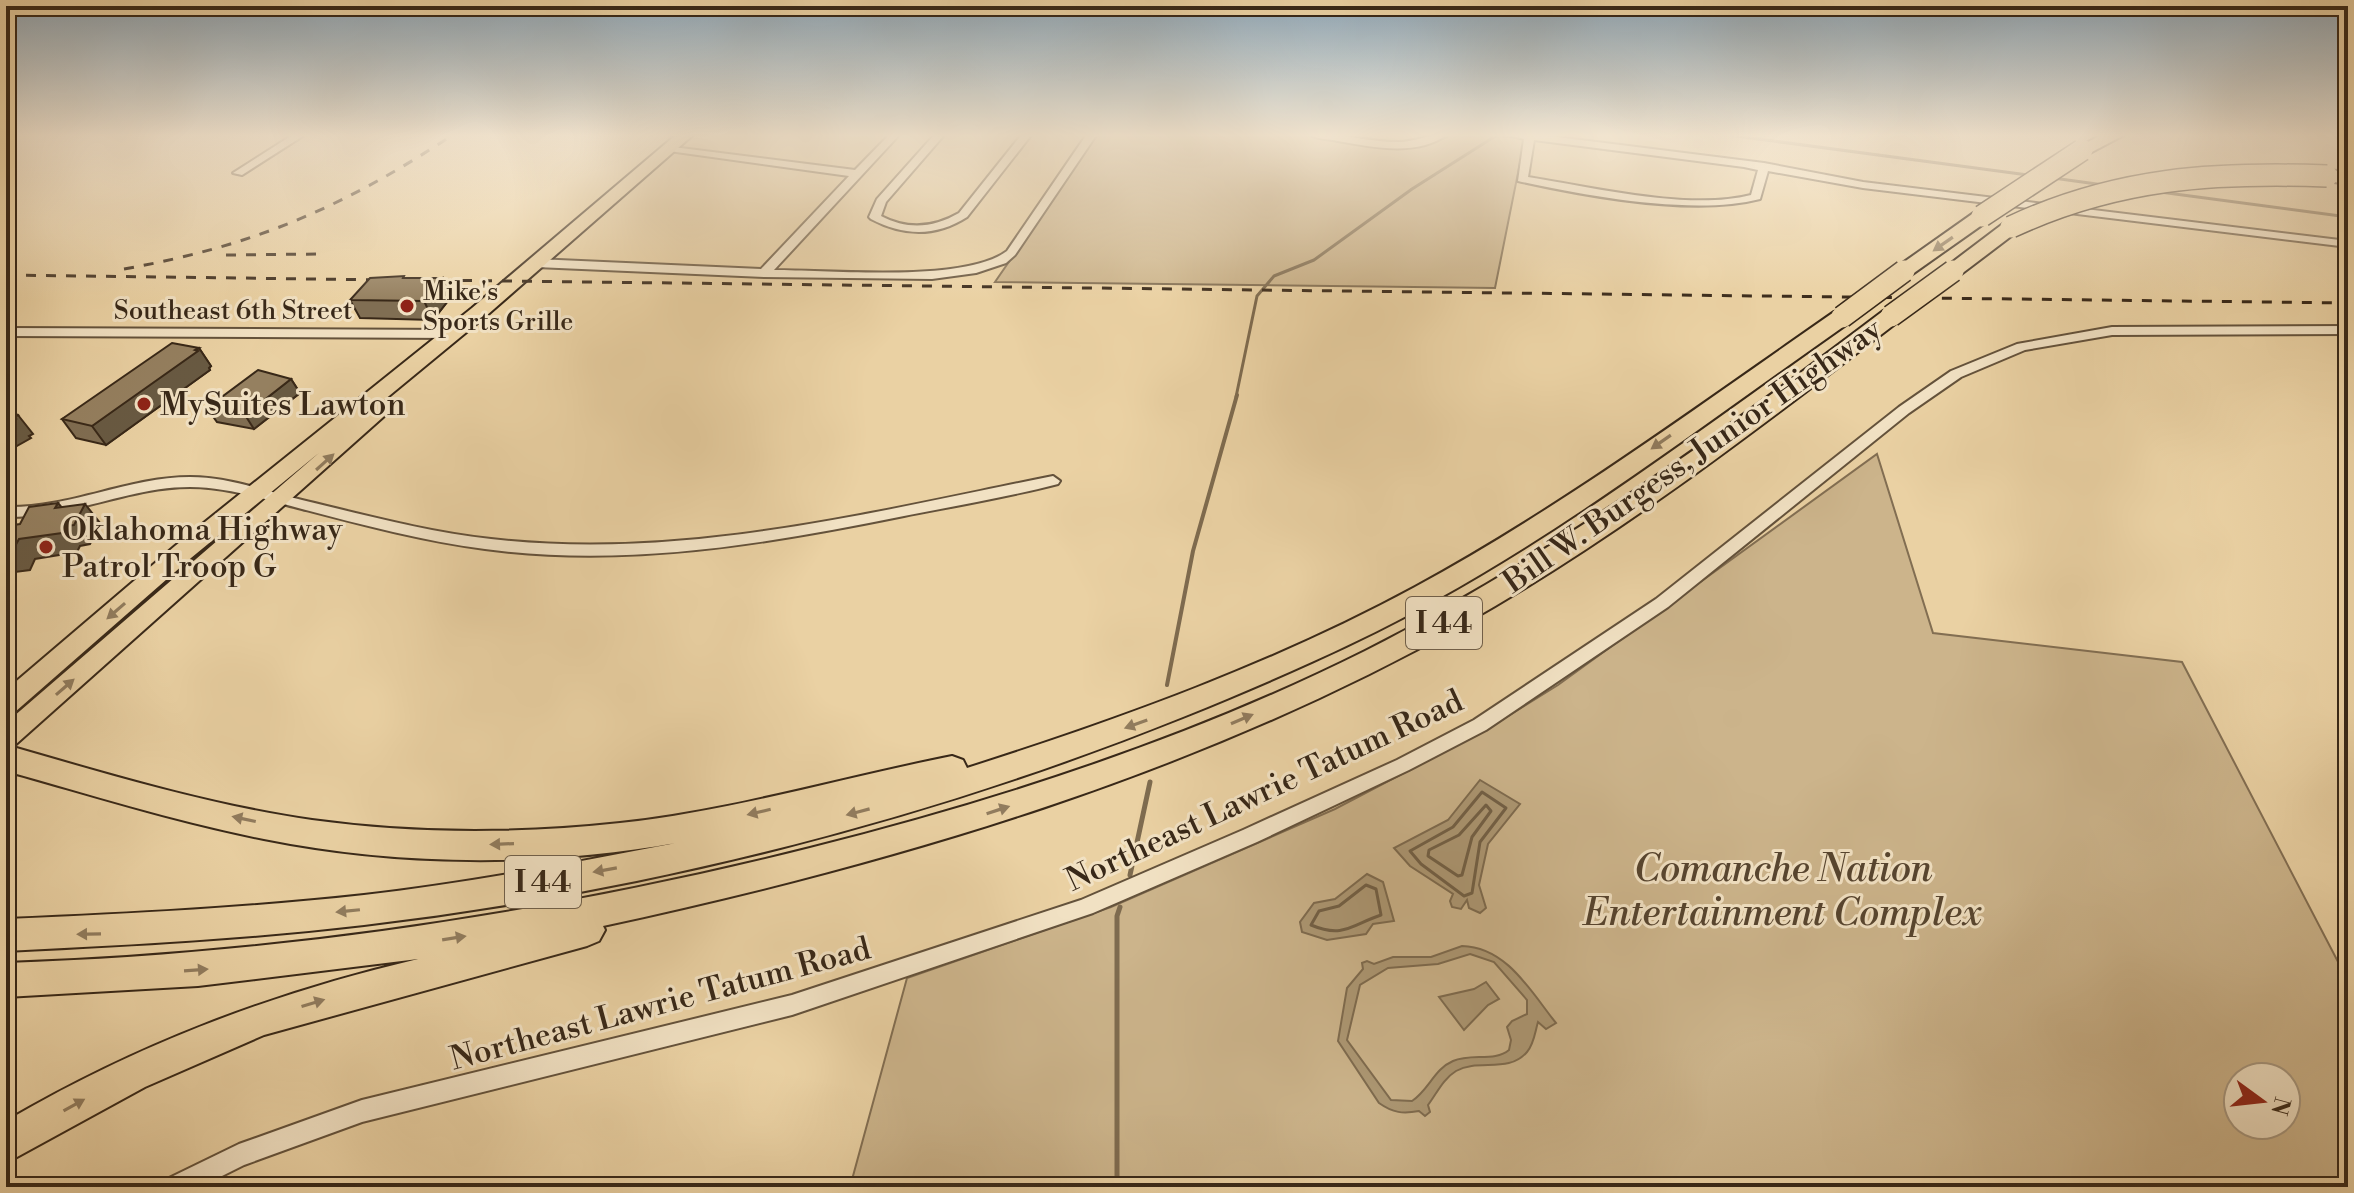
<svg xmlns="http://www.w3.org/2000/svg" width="2354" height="1193" viewBox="0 0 2354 1193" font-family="'Libre Bodoni',serif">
	<rect width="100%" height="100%" fill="#ead1a3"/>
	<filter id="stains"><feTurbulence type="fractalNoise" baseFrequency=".0025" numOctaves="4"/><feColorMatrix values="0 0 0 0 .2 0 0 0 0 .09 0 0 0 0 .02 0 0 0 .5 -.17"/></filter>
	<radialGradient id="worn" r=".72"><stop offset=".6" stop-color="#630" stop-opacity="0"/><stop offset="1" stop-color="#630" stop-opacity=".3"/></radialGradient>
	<g fill="#ccb48b" stroke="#826e52" stroke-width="2" fill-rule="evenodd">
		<polygon points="1097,134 1294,134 1393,146 1425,145 1456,134 1525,138 1495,288 995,282"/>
		<path d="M1877 454 1933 633 2182 662 2348 981V1187H850L907 978 1111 907 1335 809 1484 731 1558 685ZM2238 1077H2286V1125H2238Z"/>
	</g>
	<g fill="#ad9874" stroke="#7e6b4f" stroke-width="2" fill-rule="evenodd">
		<polygon points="1480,780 1520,804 1488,844 1479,885 1486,908 1480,913 1469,908 1467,900 1461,909 1452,907 1450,901 1453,894 1410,866 1394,848 1448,820"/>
		<polygon points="1367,874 1383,882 1394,921 1373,924 1366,934 1327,940 1302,932 1300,922 1314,903 1335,899"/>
		<path d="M1462 946C1507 947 1531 992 1556 1023L1546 1029 1538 1022C1535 1032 1534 1044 1527 1052 1508 1074 1479 1058 1456 1071 1443 1079 1437 1093 1428 1105L1430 1112 1425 1116 1419 1111C1403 1114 1393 1113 1379 1103L1338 1041 1347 988 1363 969 1362 963 1367 961 1374 964 1393 957H1431ZM1470 954 1494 962 1527 1000V1014L1512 1021 1507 1027 1511 1040 1509 1050C1495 1062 1471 1053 1453 1061 1434 1069 1429 1090 1412 1101L1391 1100 1347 1040 1360 985 1388 968 1438 964Z"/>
		<polygon points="1486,982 1499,999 1488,1005 1464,1030 1439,997 1474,989"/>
	</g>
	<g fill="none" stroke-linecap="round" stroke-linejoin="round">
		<g stroke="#726046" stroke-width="3">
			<polygon points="1482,792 1506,808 1480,842 1472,893 1464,896 1421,864 1410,851 1453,827"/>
			<polygon points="1486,805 1491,811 1472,837 1462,875 1458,876 1428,856 1429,850 1459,835"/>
			<path d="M1366 885 1376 889 1381 915C1353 924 1344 939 1311 925L1319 911 1339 906Z"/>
		</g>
		<g stroke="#7e6b4f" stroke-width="3">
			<polyline points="1721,134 2028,175"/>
			<polyline points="2053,178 2104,185"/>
			<polyline points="2160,192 2348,217"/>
			<polyline points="1236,397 1257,296 1274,276 1314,260 1412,189 1497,135"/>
		</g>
		<polyline stroke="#7e6b4f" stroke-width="4" points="1167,685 1193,551 1237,395"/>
		<g stroke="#7e6b4f" stroke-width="5">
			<polyline points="1130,875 1150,782"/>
			<polyline points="1117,1187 1117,916 1120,907"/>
		</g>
		<g stroke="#64523b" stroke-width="4">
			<g id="minor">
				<polygon points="294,134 306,134 242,175 233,173"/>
				<path d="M890 134H900L774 270C829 270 965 283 1007 251L1087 134H1097L1015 255 1006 263 976 273 932 279 764 277 536 267 530 263 536 259 761 269 849 176 669 151 665 150V146L855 170Z"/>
				<path d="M935 134H945L886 202 881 216C908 230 933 228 959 213L1022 134H1032L967 217C936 237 903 236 871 219L869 217 877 199Z"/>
				<path d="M1308 134C1338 132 1367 142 1398 142 1416 142 1431 133 1448 134 1418 157 1372 147 1338 141 1328 139 1316 139 1308 134Z"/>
				<path d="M1505 134H1533L1764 163 1863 182 2348 241V247L1863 188 1768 171 1760 199C1695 216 1585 196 1518 181L1524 139ZM1534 140 1744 167 1758 170 1751 195C1689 211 1592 187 1528 177Z"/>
				<polygon points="2348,326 2348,334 2112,335 2025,350 1961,377 1909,413 1668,607 1486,730 1409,770 1257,842 1093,913 792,1015 362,1122 244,1165 200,1187 163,1187 167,1179 239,1144 362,1100 792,995 1081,900 1243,830 1397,760 1474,720 1656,599 1899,407 1951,371 2017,344 2112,327"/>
				<polygon points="6,328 457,330 463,334 457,338 6,336"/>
				<path d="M1053 476 1060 481 1058 484C1008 497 955 506 904 516 767 544 625 568 485 549 423 541 363 525 302 509 266 500 228 487 190 487 128 487 73 518 6 517V507C72 508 128 477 190 477 228 477 266 491 302 500 365 515 427 532 491 539 681 561 868 513 1053 476Z"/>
			</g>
		</g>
		<g stroke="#382818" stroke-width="4">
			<polygon id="primary" points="677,134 694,134 486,316 378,405 388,406 391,410 15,745 6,748 6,723 320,452 191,558 15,712 6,715 6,690 175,546 472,308"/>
		</g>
		<g stroke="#382818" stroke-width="4">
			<g id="motorway">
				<polygon points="2103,134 2126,134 2088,154 2076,154 2073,150"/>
				<polygon points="2335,134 2348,134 2348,140 2338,138"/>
				<polygon points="2327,170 2348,172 2348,184 2320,180 2318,176 2320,172"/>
				<polygon points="1982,210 1992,216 1989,220 1911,275 1897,275 1894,271 1897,267 1975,212"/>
				<polygon points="2011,221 2021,227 2018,231 1960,275 1946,275 1943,271 1946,267 2004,223"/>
				<path d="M1891 309 1902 316 1899 321C1759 428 1618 537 1464 624 1197 774 900 862 603 926L605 930 599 941 587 946 264 1035 145 1087 6 1163V1121C138 1044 270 994 418 959L198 986 6 997V963C278 954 546 914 810 848 1000 800 1189 739 1365 651 1550 557 1718 436 1883 311Z"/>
				<path d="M1842 310 1850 312 1853 317 1850 322C1714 417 1582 519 1436 600 1355 645 1269 682 1183 717 922 822 643 892 364 925 245 939 126 945 6 951V919C126 914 245 908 364 895 469 883 572 863 676 843 542 867 398 866 264 839 177 822 92 795 6 771V745C107 774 208 805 312 820 413 834 518 834 620 823 732 811 841 778 952 756L963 760 967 768C1120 719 1273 664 1415 587 1562 507 1697 407 1834 312Z"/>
			</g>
		</g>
		<use href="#minor" fill="#f1e1c3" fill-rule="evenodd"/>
		<use href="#primary" fill="#ead1a3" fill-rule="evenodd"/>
		<use href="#motorway" fill="#ead1a3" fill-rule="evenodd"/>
		<g stroke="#382818" stroke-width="3" stroke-dasharray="10 10" stroke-linecap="butt">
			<polyline points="226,255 321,254"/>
			<path d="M124 269C254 246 344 207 454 134"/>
			<polyline points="6,275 390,280"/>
			<polyline points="422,280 2348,303"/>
		</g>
		<g stroke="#382818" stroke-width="24" stroke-linecap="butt">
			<g id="motorway-bridge">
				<polyline points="1982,216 2082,150"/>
				<path d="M2011 227C2116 178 2213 172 2327 176"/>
				<polyline points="1891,316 1953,271"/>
				<polyline points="1842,317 1904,271"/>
			</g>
		</g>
		<use href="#motorway-bridge" stroke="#ead1a3" stroke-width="21"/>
	</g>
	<g fill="#806e53" stroke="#382818" stroke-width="2">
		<polygon points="405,278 451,297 433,320 360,318 350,300"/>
		<polygon points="199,348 211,366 209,368 210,370 106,445 76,438 62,419"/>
		<polygon points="291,379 300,393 254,429 217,422 207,408"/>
	</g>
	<g fill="#685a43" stroke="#382818" stroke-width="2">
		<polygon points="443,278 451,297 433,320 424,301"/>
		<polygon points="199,348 211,366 209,368 210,370 106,445 92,426"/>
		<polygon points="291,379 300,393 254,429 245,415"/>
		<polygon points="18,415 33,434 29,436 31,438 6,452 6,425 13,417"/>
		<polygon points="58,503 74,522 85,504 100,523 90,544 80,546 77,552 35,559 30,570 15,572 6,563 6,543 19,539 55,508"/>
	</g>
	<g fill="#958060" stroke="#382818" stroke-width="2">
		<polygon points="404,276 403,278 443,278 424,301 350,300 370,278"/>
		<polygon points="172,343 199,348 195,350 198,351 92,426 62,419"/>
		<polygon points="258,370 291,379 245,415 207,408"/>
		<polygon points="6,408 18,415 13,417 16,419 6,425"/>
		<polygon points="58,503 55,508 85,504 74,525 65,526 62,533 19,539 13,550 6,551 6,526 20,524 29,507"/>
	</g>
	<defs><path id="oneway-solid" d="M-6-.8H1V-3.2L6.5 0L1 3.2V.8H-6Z" transform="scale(2)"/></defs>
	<g fill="#917c5e">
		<use href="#oneway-solid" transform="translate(1943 244) rotate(145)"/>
		<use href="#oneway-solid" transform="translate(1661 442) rotate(145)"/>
		<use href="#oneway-solid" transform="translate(325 462) rotate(-42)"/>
		<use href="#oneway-solid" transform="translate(116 611) rotate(139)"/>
		<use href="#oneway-solid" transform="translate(65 687) rotate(-41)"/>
		<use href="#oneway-solid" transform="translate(1242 719) rotate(-23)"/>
		<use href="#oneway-solid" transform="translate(1136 724) rotate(160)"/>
		<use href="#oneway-solid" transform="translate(998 810) rotate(-18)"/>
		<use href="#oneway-solid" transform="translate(759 812) rotate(167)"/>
		<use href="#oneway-solid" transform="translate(858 812) rotate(165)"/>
		<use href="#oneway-solid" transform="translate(244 819) rotate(-168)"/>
		<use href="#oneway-solid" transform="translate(502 844) rotate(178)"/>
		<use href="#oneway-solid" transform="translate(605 870) rotate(170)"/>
		<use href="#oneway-solid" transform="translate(348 911) rotate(174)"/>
		<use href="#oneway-solid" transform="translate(89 934) rotate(179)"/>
		<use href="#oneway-solid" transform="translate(454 938) rotate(-9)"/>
		<use href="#oneway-solid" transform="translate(196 970) rotate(-4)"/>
		<use href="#oneway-solid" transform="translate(313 1003) rotate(-17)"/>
		<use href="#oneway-solid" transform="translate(74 1105) rotate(-29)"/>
	</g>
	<linearGradient id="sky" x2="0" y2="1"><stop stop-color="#90a9ba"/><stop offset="0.45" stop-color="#f6ead6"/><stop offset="1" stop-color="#f6ead6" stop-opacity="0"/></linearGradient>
	<rect width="2354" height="301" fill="url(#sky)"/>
	<g fill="#8f2418" stroke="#f1e1c3" stroke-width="3">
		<circle cx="407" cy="306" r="8"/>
		<circle cx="144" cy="404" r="8"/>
		<circle cx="46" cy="547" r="8"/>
	</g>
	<g text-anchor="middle" stroke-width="6" stroke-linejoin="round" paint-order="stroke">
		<g font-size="26" fill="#382818" stroke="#f1e1c3" text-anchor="start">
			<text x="423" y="300">Mike's<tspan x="423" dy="30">Sports Grille</tspan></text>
		</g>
		<g font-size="26" fill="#382818" stroke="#f1e1c3">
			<text x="233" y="319">Southeast 6th Street</text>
		</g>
		<g fill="#f1e1c3" stroke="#70604b" stroke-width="2">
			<rect x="1406" y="597" width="76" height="52" rx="6"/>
			<rect x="505" y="856" width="76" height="52" rx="6"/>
		</g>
		<g font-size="30" font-weight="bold" fill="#382818">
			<text x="1444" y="633">I 44</text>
			<text x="543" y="892">I 44</text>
		</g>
		<g font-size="32" fill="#382818" stroke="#f1e1c3" text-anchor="start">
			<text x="160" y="415">MySuites Lawton</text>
			<text x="62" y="540">Oklahoma Highway<tspan x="62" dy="37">Patrol Troop G</tspan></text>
		</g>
		<g font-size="32" fill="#382818" stroke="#f1e1c3">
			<text transform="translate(1692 455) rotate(-35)" y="11">Bill W. Burgess, Junior Highway</text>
			<text transform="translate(1264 790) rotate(-25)" y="11">Northeast Lawrie Tatum Road</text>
			<text transform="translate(660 1003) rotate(-15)" y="11">Northeast Lawrie Tatum Road</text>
		</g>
		<g font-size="38" font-style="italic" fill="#56442f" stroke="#f1e1c3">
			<text x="1783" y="881">Comanche Nation<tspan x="1783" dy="44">Entertainment Complex</tspan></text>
		</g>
	</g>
	<rect width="2354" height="1193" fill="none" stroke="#ead1a3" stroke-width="32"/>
	<rect x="8" y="8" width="2338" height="1177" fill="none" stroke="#382818" stroke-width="4"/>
	<rect x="16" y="16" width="2322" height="1161" fill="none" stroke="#382818" stroke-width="2"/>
	<g transform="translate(2262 1101) rotate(105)"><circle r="38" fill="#f1e1c3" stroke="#a7977f" stroke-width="2"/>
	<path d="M0-6L14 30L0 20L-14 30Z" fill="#8f2418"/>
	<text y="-12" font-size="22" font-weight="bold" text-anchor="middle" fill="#382818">N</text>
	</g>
	<rect width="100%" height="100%" filter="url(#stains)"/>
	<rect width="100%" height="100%" fill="url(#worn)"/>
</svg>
